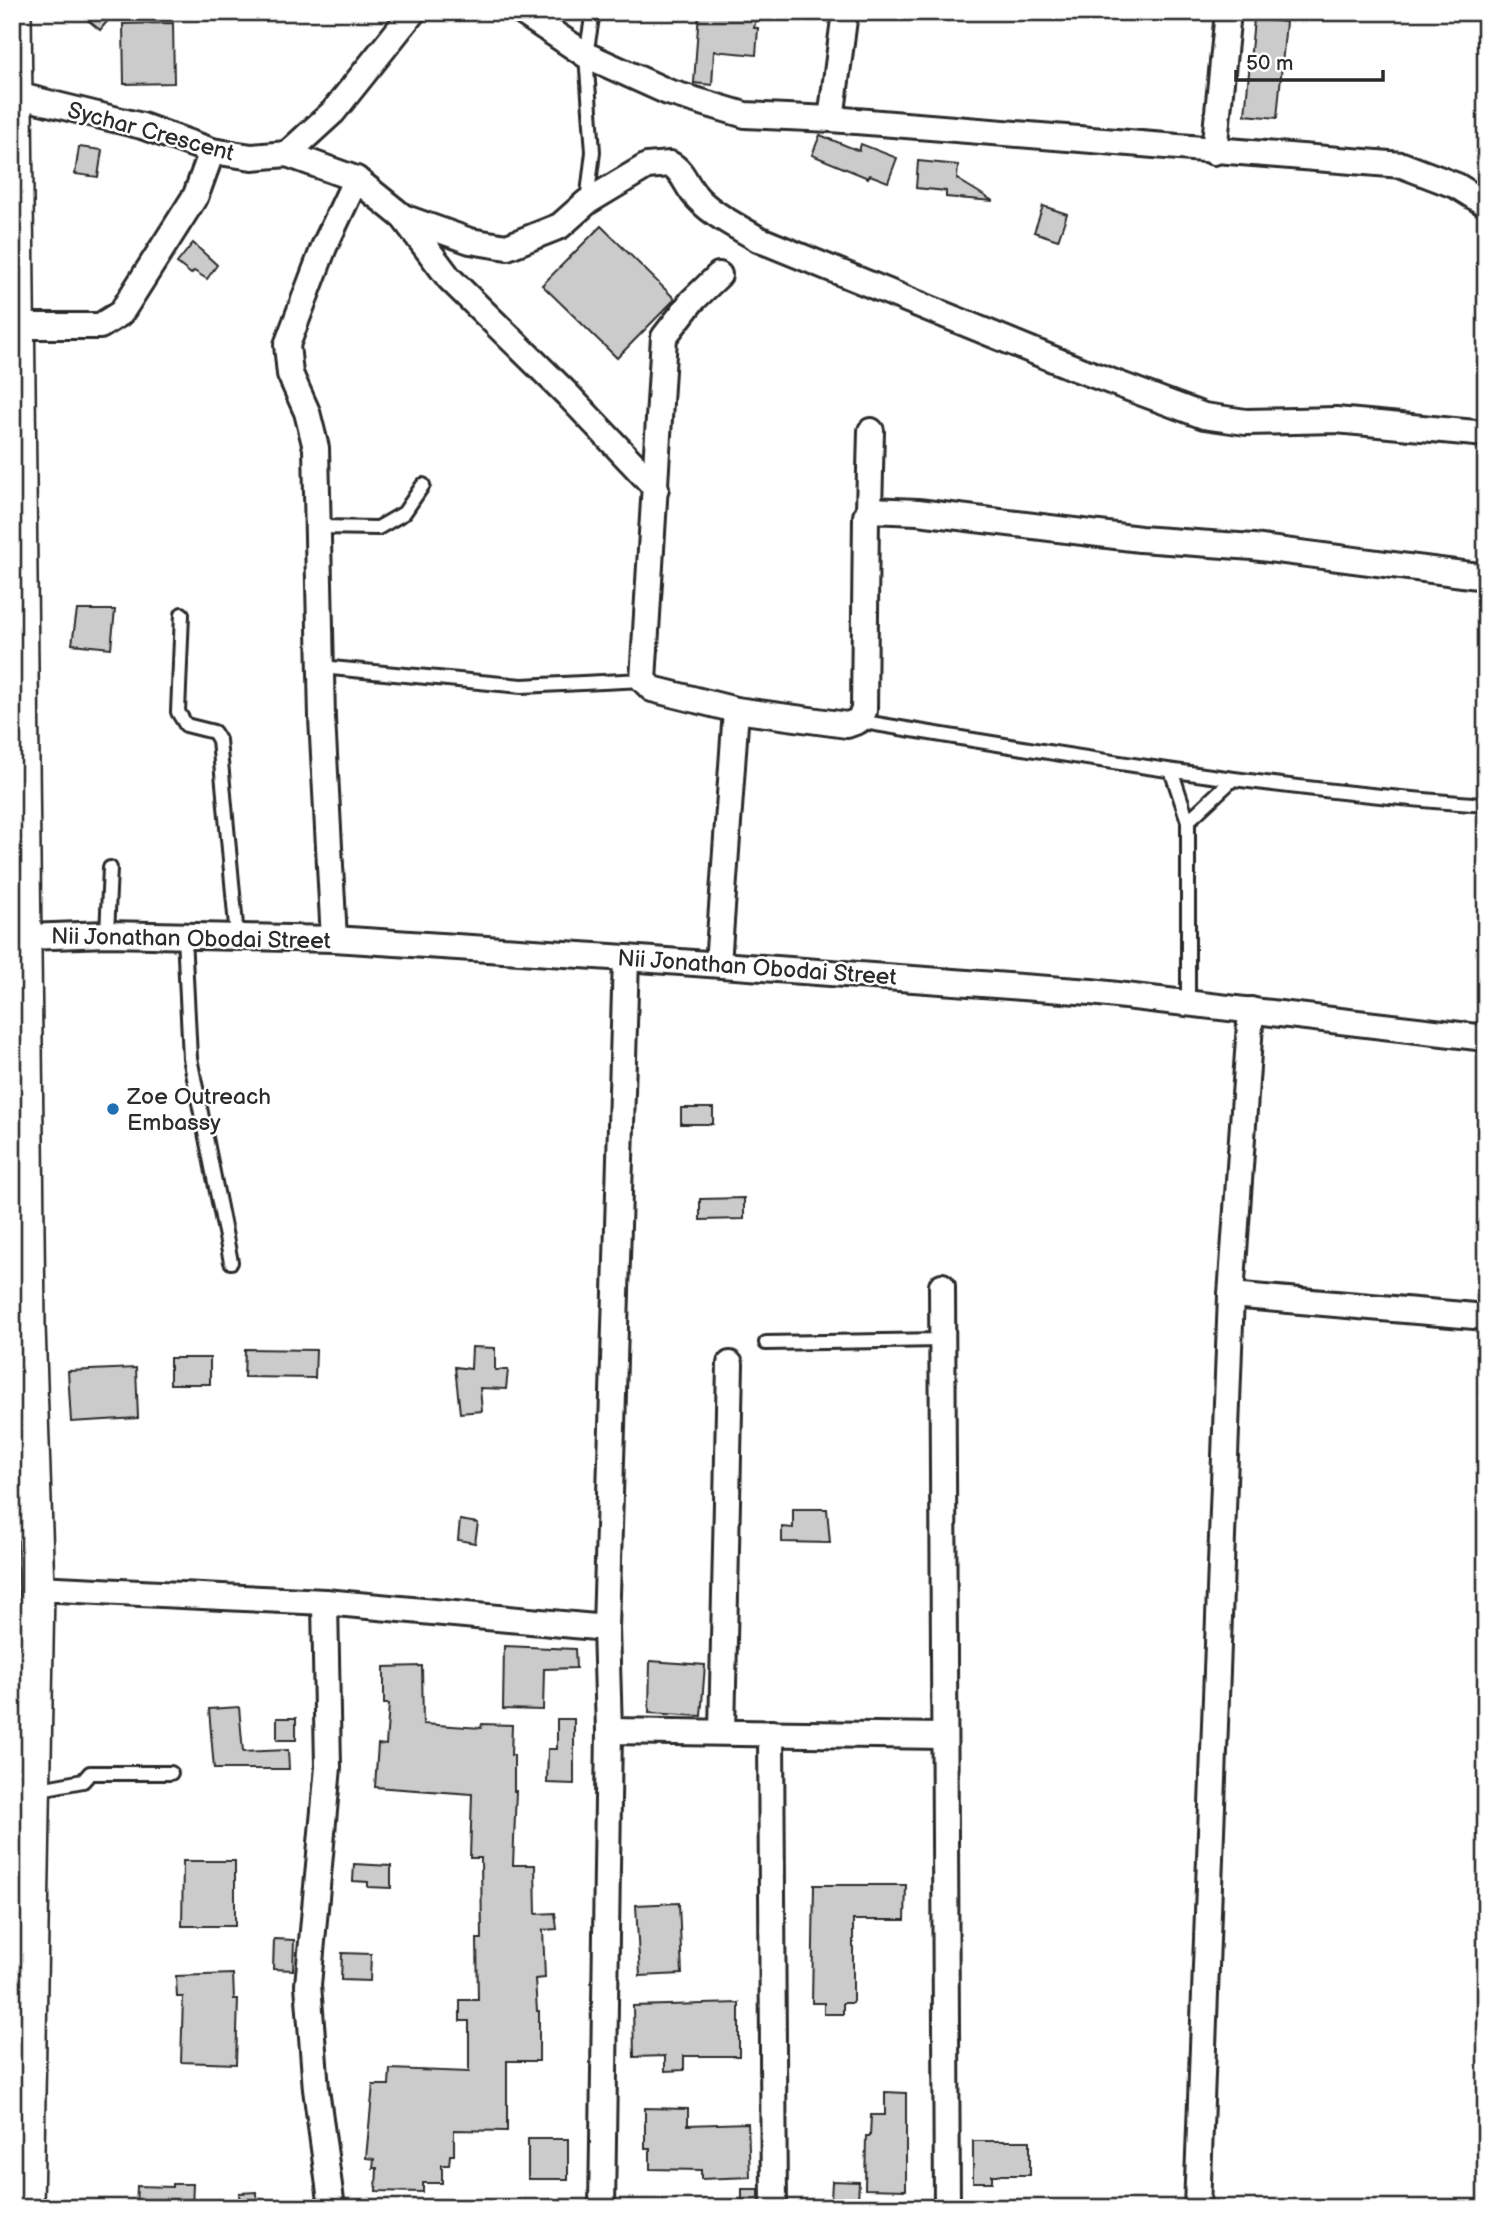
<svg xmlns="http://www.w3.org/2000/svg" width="1498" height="2220" viewBox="0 0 1498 2220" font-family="'Balsamiq Sans',sans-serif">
	<rect width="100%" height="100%" fill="#fff"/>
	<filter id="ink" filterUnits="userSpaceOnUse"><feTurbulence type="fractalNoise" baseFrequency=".0143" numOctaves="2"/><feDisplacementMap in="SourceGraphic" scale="14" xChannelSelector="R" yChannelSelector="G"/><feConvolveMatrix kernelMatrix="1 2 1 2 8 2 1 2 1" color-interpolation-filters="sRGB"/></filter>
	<g filter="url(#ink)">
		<g fill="#cbcbcb" stroke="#2b2b2b" stroke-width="2">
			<polygon points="78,12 115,12 100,30"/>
			<polygon points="699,12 758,12 754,28 758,28 756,55 714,51 712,85 694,83"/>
			<polygon points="1254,19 1286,22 1277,118 1245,115"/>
			<polygon points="173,23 174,83 124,84 123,24"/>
			<polygon points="820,135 859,151 861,144 897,158 888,182 870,175 868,178 812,155"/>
			<polygon points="79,147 102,150 98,177 75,174"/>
			<polygon points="918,161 958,165 957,179 993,201 946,197 946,191 916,188"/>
			<polygon points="1043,206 1067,214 1058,240 1034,232"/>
			<polygon points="601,226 675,299 617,358 542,285"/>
			<polygon points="193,243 217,265 207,279 194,271 191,274 177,263"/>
			<polygon points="77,610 115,610 111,648 72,644"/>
			<rect x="681" y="1108" width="32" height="16"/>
			<polygon points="744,1198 744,1219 700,1220 700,1199"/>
			<polygon points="472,1347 495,1348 495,1370 508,1370 506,1389 480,1388 482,1411 460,1413 455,1367 471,1369"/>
			<polygon points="245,1349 316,1350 315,1378 244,1377"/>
			<rect x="170" y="1358" width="40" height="26"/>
			<polygon points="136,1368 138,1418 71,1422 68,1371"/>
			<polygon points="793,1509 827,1509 830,1543 782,1542 782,1527 793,1528"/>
			<polygon points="460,1520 478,1523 475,1543 458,1540"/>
			<polygon points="504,1646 575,1649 576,1668 544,1669 543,1710 503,1709"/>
			<polygon points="650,1661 705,1665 701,1716 649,1713"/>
			<polygon points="422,1666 423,1724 481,1728 482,1724 512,1725 511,1755 514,1755 514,1791 516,1791 513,1865 535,1865 536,1914 555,1913 557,1929 543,1930 545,1978 535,1979 537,2011 539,2011 539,2061 507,2061 507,2131 454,2130 454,2155 450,2155 449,2165 442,2165 442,2183 423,2183 423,2192 376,2191 377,2168 373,2168 374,2159 366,2158 373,2085 389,2085 390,2069 469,2072 469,2021 460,2021 460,2000 478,2000 477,1939 482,1939 481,1858 470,1858 472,1794 375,1787 378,1744 386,1745 389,1704 384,1704 384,1667"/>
			<polygon points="239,1707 243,1752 288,1750 289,1769 214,1769 209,1709"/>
			<rect x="277" y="1718" width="19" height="22"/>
			<polygon points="557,1719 574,1719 574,1784 547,1783 548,1749 557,1749"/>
			<polygon points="183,1861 235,1861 235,1926 182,1926"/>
			<polygon points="354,1864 391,1866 391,1888 368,1887 368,1882 353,1881"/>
			<polygon points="814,1885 906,1885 905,1920 853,1920 853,2003 843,2003 843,2014 824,2014 824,2003 812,2003"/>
			<polygon points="679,1903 682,1974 640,1976 636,1905"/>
			<polygon points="274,1939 294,1940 293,1970 273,1969"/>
			<polygon points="342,1953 371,1954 370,1981 341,1980"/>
			<polygon points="233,1974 234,1999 238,1999 236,2064 181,2062 183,1997 177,1997 176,1976"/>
			<polygon points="739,2003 739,2056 684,2056 684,2070 665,2071 665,2056 634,2057 633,2006"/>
			<polygon points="885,2092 906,2093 906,2190 865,2189 866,2136 870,2136 871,2115 885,2115"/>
			<polygon points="645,2108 688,2109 688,2125 748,2123 750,2177 701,2179 701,2170 650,2169 650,2148 645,2148"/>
			<rect x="528" y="2139" width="40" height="40"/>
			<polygon points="973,2141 1030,2141 1030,2175 992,2175 992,2182 973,2182"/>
			<polygon points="832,2181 859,2182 858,2201 831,2200"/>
			<polygon points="172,2184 193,2184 192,2208 136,2208 137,2186 172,2187"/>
			<polygon points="742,2189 759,2189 759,2207 742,2206"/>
			<polygon points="257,2192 257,2208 240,2208 239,2193"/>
		</g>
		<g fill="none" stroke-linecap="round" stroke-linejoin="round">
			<g stroke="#2b2b2b" stroke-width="18">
				<g id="service">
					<polyline points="587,202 593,152 586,55 593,12"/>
					<polyline points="318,527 378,528 404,513 423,485"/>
					<polyline points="182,614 178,712 186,725 214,732 219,740 237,937"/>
					<polyline points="321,667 522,686 643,680"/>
					<path d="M858 721C1067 756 1275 790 1486 805"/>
					<polyline points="1172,773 1188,821 1232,780"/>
					<polyline points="1188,821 1188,1003"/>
					<polyline points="107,934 110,868"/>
					<polyline points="184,936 190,1058 231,1262"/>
					<polyline points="766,1343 942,1340"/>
					<polyline points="35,1790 83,1781 90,1773 171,1773"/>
				</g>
			</g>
			<g stroke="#2b2b2b" stroke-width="30">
				<g id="minor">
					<polyline points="522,12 586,55 668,92 745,115 831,119 1402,165 1457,186 1486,204"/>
					<polyline points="16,95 142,126 212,151 252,157 287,154 356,179 403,217 449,278 567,394 656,488"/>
					<polyline points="831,119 845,12"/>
					<polyline points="1214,152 1228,12"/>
					<polyline points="287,154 333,112 413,12"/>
					<path d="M403 217 470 241 507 247 560 226 587 202 647 166 670 164C683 171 685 183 694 194 710 214 737 226 758 239L1075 368 1204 416 1246 422 1336 420 1486 434"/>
					<polyline points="18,326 100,326 121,313 196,195 212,151"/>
					<polyline points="869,510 871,431"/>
					<polyline points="736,710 847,725 858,721 864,711 866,516 869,510 918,512 1140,539 1253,547 1486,577"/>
					<polyline points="26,937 107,934 334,939 626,958 1091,992 1486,1038"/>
					<polyline points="334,939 322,718 316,448 307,412 290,374 287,345 324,247 356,179"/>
					<polyline points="718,964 736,710 652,689 643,680 664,337 692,301 719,275"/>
					<polyline points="942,1286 947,2208"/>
					<polyline points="1231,1295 1486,1317"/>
					<polyline points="37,1588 325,1602 606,1628"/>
					<polyline points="325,1602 328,1767 308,1985 316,2089 332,2208"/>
					<polyline points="12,1660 34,1664"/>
					<polyline points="609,1731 944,1736"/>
					<polyline points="722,1732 730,1364"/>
					<polyline points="771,1733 774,2208"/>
					<polyline points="602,2208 609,1731 606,1628 626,958"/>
					<polyline points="1197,2208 1231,1295 1251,1010"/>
				</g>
			</g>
			<g stroke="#2b2b2b" stroke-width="38">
				<polyline id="secondary" points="14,12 28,1326 37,1588 26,2208"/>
			</g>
			<use href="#service" stroke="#fff" stroke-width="12"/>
			<use href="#minor" stroke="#fff" stroke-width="24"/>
			<use href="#secondary" stroke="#fff" stroke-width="33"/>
		</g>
	</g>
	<circle fill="#1f6fb2" stroke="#fff" stroke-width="2.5" cx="113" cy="1109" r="7"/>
	<g text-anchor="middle" stroke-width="5" stroke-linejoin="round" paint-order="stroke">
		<g font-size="23" fill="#2b2b2b" stroke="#fff">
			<text transform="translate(151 131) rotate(15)" y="8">Sychar Crescent</text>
			<text transform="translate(191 938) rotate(1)" y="8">Nii Jonathan Obodai Street</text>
			<text transform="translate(757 967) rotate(4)" y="8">Nii Jonathan Obodai Street</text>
		</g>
		<g font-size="23" fill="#2b2b2b" stroke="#fff" text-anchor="start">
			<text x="127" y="1104">Zoe Outreach<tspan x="127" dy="26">Embassy</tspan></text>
		</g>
	</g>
	<rect width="1498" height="2220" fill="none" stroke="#fff" stroke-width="42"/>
	<rect x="21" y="21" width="1456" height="2178" fill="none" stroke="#2b2b2b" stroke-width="2.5" filter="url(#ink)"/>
	<path d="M1236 70v10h147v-10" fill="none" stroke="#2b2b2b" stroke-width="3.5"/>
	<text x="1246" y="70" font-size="21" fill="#2b2b2b" stroke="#ffffff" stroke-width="5" paint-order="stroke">50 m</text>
</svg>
